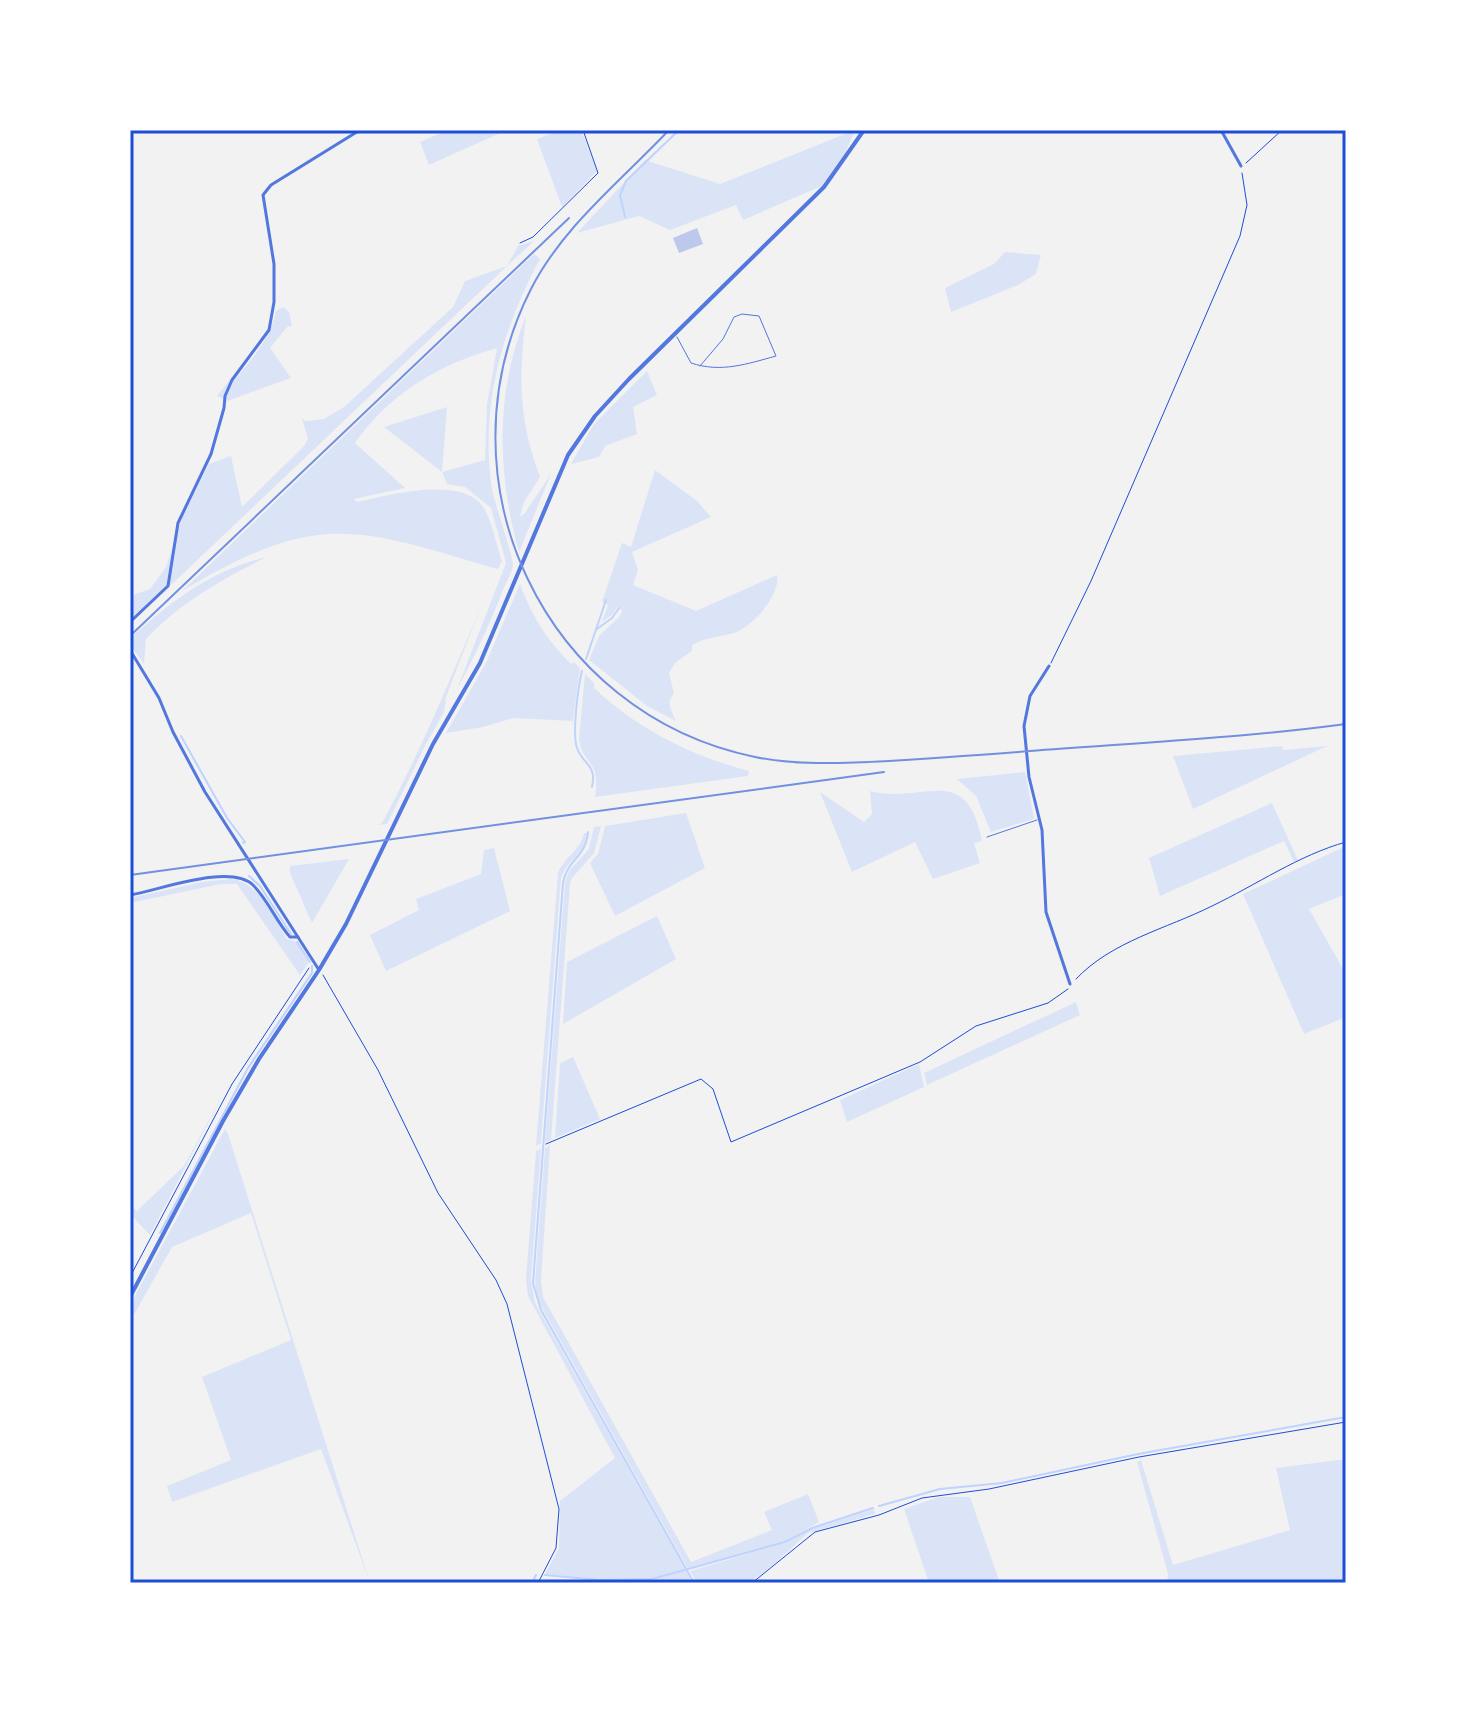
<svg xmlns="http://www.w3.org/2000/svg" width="1476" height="1713" viewBox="0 0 1476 1713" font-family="Georgia,serif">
	<rect width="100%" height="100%" fill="#f2f2f2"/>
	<g fill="#dbe4f7">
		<polygon points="448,130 507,130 429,165 420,142"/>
		<polygon points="560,130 581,130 597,171 562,207 537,139"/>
		<polygon points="855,130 845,153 822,186 743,220 736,205 670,230 639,216 577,233 645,160 720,184"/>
		<polygon points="534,241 507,266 130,624 130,596 150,589 166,567 183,516 209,464 231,456 242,507 304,446 308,439 302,418 305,421 324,419 344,407 453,307 465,281 507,266 518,246"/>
		<polygon points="1005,252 1041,255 1036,274 1018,285 951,312 945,288 994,264"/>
		<path d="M534 254 540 259C501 331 480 407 492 489 495 504 514 559 513 566 511 575 504 586 501 595 488 628 474 658 457 689L506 563 491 508 465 487 447 484 442 472 384 427 447 407 442 472 485 460 487 404 497 348C440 364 390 393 355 443L405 488 354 499 357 502C387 495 463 475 483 507 493 522 496 545 502 561L498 569C445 555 385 531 329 534 277 537 225 565 181 592Z"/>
		<path d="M283 307 289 312 292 326 287 327 270 348 291 378 227 401 217 396 231 378 234 381C252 358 270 340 276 311Z"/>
		<path d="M526 316C519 378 518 417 540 477L524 502 520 517 525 513 551 474 519 552C497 475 495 392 526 316Z"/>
		<polygon points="647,371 657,395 633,407 637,434 605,446 599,457 571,464 594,424"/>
		<path d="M655 470 697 501 711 517 632 552 638 570 633 585 696 611 777 575C781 594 753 627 734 633 720 637 707 637 692 645V651L675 663 669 673 674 693C666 703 671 710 676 721L647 706 589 660 599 636 620 616 622 610 617 607 613 614 602 622 608 605 602 602 622 543 631 547Z"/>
		<path d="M267 557C222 579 180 603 146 639L144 664 130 645V639C169 602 214 569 267 557Z"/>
		<path d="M520 584C532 616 546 639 571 664L574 662 580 668 573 721 513 718 483 727 446 733 486 663Z"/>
		<path d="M481 606 446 697 444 712 426 744 387 824 378 825 382 823C420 753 450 680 481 606Z"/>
		<path d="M585 674 594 683V688C639 730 690 755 749 771L748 776 595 797C601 758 582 765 579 739Z"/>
		<polygon points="1282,746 1283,750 1327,746 1193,809 1173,756"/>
		<polygon points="1025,772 1034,819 991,832 976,796 957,779"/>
		<path d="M870 791C924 805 966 760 982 841L974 843 980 863 933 879 915 842 852 872 820 792 864 822 872 814Z"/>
		<polygon points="1272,803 1298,860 1294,862 1284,841 1160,896 1149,858"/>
		<polygon points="686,813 705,868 615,916 590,863 598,854 605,826"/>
		<polygon points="601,826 594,853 572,878 570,884 551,1140 545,1142 565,883 569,871 589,849 594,827"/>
		<path d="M584 833H587C585 857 568 857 561 878L541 1143 536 1146 558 873C564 857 581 850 584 833Z"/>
		<polygon points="1346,846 1346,894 1309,909 1346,974 1346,1017 1304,1034 1243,894"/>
		<polygon points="494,848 510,911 386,971 370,935 419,910 416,899 481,874 484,850"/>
		<polygon points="349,859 312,923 290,873 290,866"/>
		<path d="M231 879C260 882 273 917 287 939L298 942 310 960 300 975 237 884H221L130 903V898L202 882Z"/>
		<polygon points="657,916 676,959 563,1024 567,962"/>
		<polygon points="1076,1002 1080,1015 927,1085 924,1073"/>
		<polygon points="573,1057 600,1119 555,1138 560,1063"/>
		<polygon points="919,1064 924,1087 847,1122 840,1100"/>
		<polygon points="228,1085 150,1235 130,1214 130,1205 137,1211 184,1166"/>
		<polygon points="225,1129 228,1134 370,1583 321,1449 172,1502 167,1486 231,1460 202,1377 291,1340 251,1213 172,1247 130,1322 130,1305"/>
		<polygon points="550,1145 541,1281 543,1297 691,1562 772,1530 764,1512 808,1494 819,1522 785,1541 688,1569 537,1299 535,1281 545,1148"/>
		<polygon points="541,1149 531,1279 535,1303 693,1583 581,1583 581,1578 586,1578 545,1574 559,1548 560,1501 615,1458 528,1296 526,1279 536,1151"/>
		<polygon points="1346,1459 1346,1583 1167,1583 1168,1574 1137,1462 1141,1460 1173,1565 1290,1530 1276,1468"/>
		<polygon points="939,1497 970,1497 1000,1583 929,1583 904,1509"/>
		<polygon points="874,1509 875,1514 808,1533 773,1565 749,1583 697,1583 690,1571 785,1543 812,1529"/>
	</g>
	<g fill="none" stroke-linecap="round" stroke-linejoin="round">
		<g stroke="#bfd3fe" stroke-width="2">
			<polyline points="625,217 620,195 626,181 679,130"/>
			<polyline points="597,629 612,618 619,608"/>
			<polyline points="586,659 606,600"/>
			<path d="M582 671C578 687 572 733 577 748 583 765 597 764 592 787"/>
			<polyline points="181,736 227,818 245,842 243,843"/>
			<path d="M588 832C586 858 567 859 563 883L533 1283 541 1310 694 1583"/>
			<polyline points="249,876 260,886 291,934"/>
			<polyline points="297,942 310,962"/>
			<polyline points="160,1233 248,1068 312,973 312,966"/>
			<polyline points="879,1506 940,1489 1002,1483 1138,1454 1346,1417"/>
			<polyline points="545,1575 600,1580 652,1579 785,1542 812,1528 873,1508"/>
			<polyline points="532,1583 536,1575"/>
		</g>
	</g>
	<polygon fill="#bdc9ec" points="697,228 703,244 679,253 673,238"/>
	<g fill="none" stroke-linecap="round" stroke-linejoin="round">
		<g stroke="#1d4ed8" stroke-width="1">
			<polyline points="1246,163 1282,130"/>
			<polyline points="520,243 533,237 598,173 583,130"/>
			<polyline points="1051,663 1091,581 1240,236 1247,205 1242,173"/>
			<polyline points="323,975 378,1070 438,1193 496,1280 507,1304 559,1509 556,1548 538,1583"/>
			<path d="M1076 979C1112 941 1166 929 1212 906 1256 885 1299 855 1346 842"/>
			<polyline points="546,1144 701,1079 713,1089 731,1142 920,1062 976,1026 1048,1003 1068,989"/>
			<polyline points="130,1277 232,1084 309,968"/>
			<polyline points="752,1583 815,1532 879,1515 922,1498 989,1489 1139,1457 1346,1422"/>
		</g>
		<g stroke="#5277de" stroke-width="1">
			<path d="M677 337 691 363C721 373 747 364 776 356L759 316 742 314 734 317 723 339 700 366"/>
			<polyline points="987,837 1037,820"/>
		</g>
		<g stroke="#5277de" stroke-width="3">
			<polyline points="1221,130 1241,166"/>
			<polyline points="130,622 168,586 178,523 211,454 224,408 225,396 232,380 269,330 274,302 274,264 263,195 271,185 360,130"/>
			<polyline points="130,650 159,698 173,732 205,792 319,970"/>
			<polyline points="1049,666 1030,696 1024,726 1029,777 1042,830 1046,912 1070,984"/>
			<path d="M130 895C160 890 230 863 253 885 268 900 276 921 290 937H298"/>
		</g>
		<polyline stroke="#5277de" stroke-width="4" points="130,1297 223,1121 259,1059 319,970 346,924 433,744 480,663 568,455 595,416 629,379 824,187 864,130"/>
		<g stroke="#7290e2" stroke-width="2">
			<path d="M669 130C621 181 563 226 531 289 434 480 544 714 755 757 799 766 844 763 889 761 936 758 983 755 1030 751 1135 743 1241 738 1346 724"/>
			<polyline points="130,636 569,218"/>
			<polyline points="130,875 884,772"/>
		</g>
	</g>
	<rect width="1476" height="1713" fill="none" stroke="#ffffff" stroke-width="264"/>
	<rect x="132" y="132" width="1212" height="1449" fill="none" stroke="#1d4ed8" stroke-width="3"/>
</svg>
